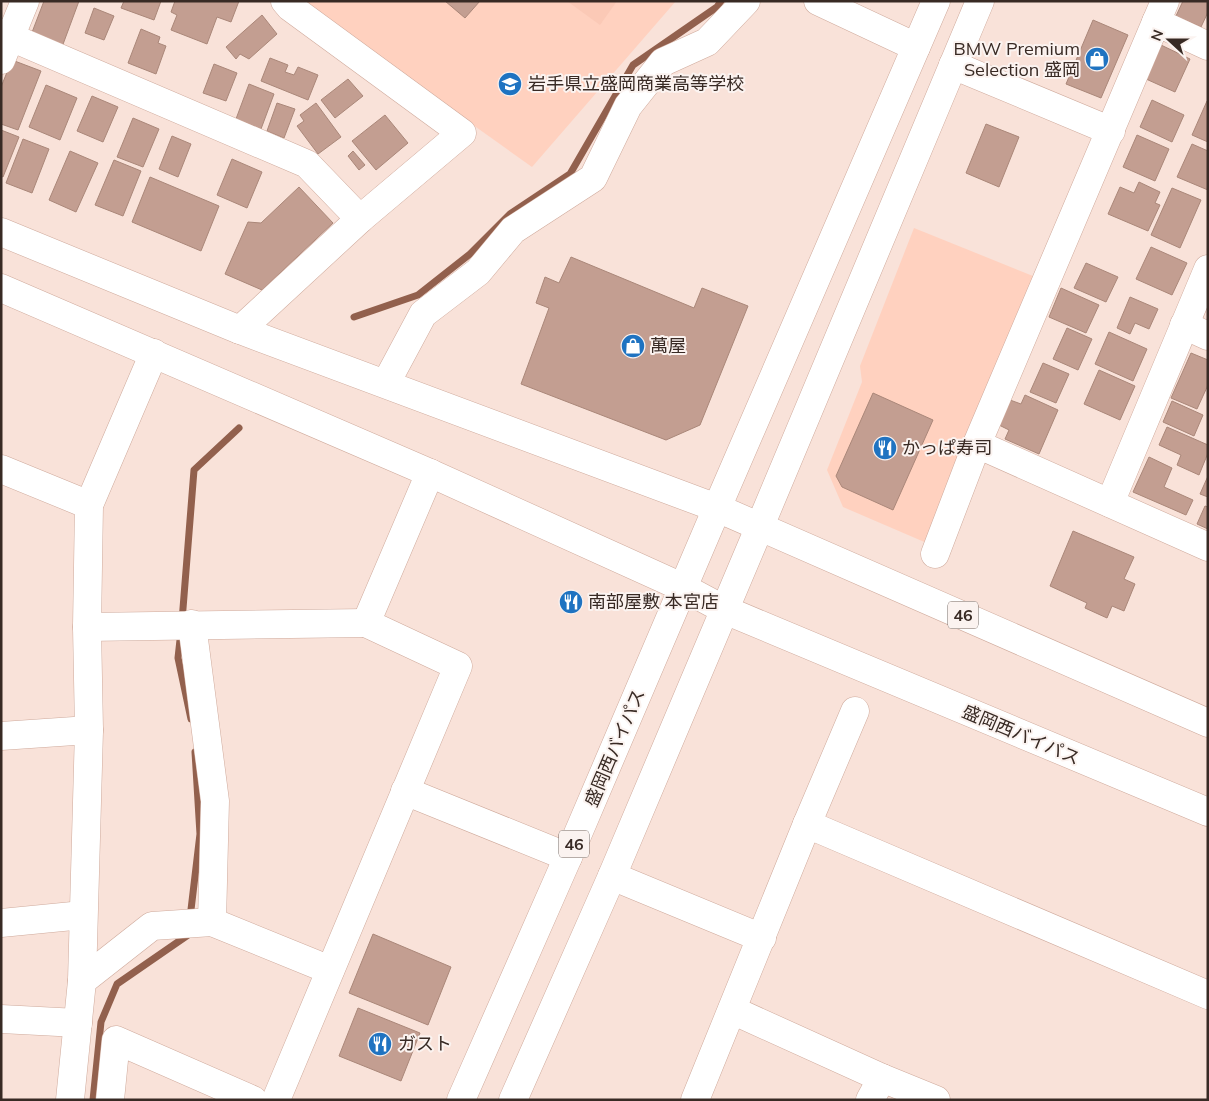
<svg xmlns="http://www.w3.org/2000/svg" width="1209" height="1101" viewBox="0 0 1209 1101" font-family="Mulish,'Noto Sans JP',sans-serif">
	<rect width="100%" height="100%" fill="#f9e2d9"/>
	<g fill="#ffd1bf">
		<polygon points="299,1 676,1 532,167"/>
		<polygon points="914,228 1038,278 929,544 843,507 827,470 862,382 860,366"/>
	</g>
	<polygon fill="#fbc9b6" points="567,1 617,1 600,25"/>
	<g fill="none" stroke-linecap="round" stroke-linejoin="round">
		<g stroke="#92604d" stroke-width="7">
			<polyline points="354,317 418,295 470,254 510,214 570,174 633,65 717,7 721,1"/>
			<polyline points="182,621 194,470 239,428"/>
			<polyline points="181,631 178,658 191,719"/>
			<polyline points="190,918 200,834 195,752"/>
			<polyline points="93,1100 101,1022 117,984 188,935 189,931"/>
		</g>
	</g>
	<g fill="#c39e91" stroke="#aa8779">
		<polygon points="44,1 79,1 62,47 31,35"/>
		<polygon points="124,1 161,1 154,20 121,8"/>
		<polygon points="175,1 239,1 231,22 217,17 207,44 171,30 177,15 171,12"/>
		<polygon points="445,1 480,1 465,18"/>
		<polygon points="1183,1 1208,1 1208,12 1201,27 1176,16"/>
		<polygon points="94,8 114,16 104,40 85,33"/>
		<polygon points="262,15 277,34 249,59 240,54 236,59 226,47"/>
		<polygon points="1093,20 1128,35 1101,98 1066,84"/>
		<polygon points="141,29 160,37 158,43 166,46 156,74 128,63"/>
		<polygon points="1161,45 1190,59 1175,92 1146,79"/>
		<polygon points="270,58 288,65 285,72 294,75 298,67 318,75 308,100 261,81"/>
		<polygon points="12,60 41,71 18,130 1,124 1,87"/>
		<polygon points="214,64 237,73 226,101 203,93"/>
		<polygon points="348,79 363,96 335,118 321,100"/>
		<polygon points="249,84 274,94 261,129 236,119"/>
		<polygon points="46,85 77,98 60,140 29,127"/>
		<polygon points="92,96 118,107 103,142 77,131"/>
		<polygon points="1152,100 1184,115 1172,142 1140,127"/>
		<polygon points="1207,101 1208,101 1208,142 1192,135"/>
		<polygon points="277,103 295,109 284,138 267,131"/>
		<polygon points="316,103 341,137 318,154 297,126 304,121 300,115"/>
		<polygon points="385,115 408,143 376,170 352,141"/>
		<polygon points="133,118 159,129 143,167 117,157"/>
		<polygon points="986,124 1019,137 999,187 966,173"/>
		<polygon points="1,130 19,137 3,177 1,176"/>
		<polygon points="1137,135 1169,149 1155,181 1123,167"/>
		<polygon points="172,136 191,144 178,177 159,169"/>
		<polygon points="23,139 49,149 32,193 6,183"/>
		<polygon points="1192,144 1208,151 1208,190 1177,177"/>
		<polygon points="70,151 98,163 76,212 49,200"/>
		<polygon points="353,151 365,165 359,170 348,156"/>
		<polygon points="232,159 262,172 247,208 217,195"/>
		<polygon points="114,160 141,171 123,216 95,205"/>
		<polygon points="150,177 219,206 201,251 132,222"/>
		<polygon points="1139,182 1160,192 1155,203 1160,205 1148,231 1108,214 1120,187 1134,193"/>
		<polygon points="299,187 333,223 262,290 225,274 248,222 261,223"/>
		<polygon points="1172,188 1201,200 1180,248 1151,235"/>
		<polygon points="1151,247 1187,263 1172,295 1136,279"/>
		<polygon points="571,257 694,308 702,288 748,306 700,425 666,440 521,384 549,308 536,303 545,277 559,283"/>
		<polygon points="1086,263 1118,277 1106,302 1074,288"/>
		<polygon points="1061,288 1099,305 1086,333 1049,317"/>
		<polygon points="1130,297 1158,309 1149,329 1135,323 1130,334 1117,328"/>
		<polygon points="1067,328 1092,339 1078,370 1053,359"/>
		<polygon points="1109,332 1147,349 1133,381 1095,364"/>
		<polygon points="1191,353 1208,360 1208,385 1197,409 1171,398"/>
		<polygon points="1043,363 1069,374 1056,403 1030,392"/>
		<polygon points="1099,370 1135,386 1120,420 1084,404"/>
		<polygon points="873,393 933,420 893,510 842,487 836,476"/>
		<polygon points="1025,395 1058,410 1039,454 1005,439 1009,430 999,425 1010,400 1021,404"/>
		<polygon points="1172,401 1203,415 1194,436 1163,422"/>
		<polygon points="1167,427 1208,445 1208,453 1199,475 1177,465 1181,455 1159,445"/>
		<polygon points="1149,457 1172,468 1164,487 1193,500 1186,515 1133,492"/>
		<polygon points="1208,476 1208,497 1200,494"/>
		<polygon points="1205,506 1208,507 1208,529 1197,524"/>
		<polygon points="1073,531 1134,557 1124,579 1135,584 1124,611 1112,606 1107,618 1085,608 1087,603 1050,586"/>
		<polygon points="373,934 451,967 428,1025 349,993"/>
		<polygon points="358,1008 420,1033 401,1081 339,1056"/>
	</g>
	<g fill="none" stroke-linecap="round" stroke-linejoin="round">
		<g stroke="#cfaa9c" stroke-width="29">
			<g id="minor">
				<polyline points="818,1 916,47"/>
				<polyline points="1165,1 977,444 1208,547"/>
				<polyline points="1156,22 1208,46"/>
				<polyline points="1,33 307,164 360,219"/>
				<polyline points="1,60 25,1"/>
				<polyline points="953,65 1111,131"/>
				<polyline points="1,232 240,330 717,508 936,1"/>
				<polyline points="1,288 430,473 684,588"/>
				<polyline points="1184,325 1208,336"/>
				<polyline points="240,330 360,219 462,133 290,7 285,1"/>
				<polyline points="386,383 423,314 478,272 513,230 593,178 628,106 663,62 707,42 746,1"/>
				<polyline points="1,469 89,505"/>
				<polyline points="1110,503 1208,269"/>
				<polyline points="760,526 980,1"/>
				<polyline points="935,554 977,444"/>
				<polyline points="192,624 215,801 212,922 330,970"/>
				<polyline points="87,627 366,623"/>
				<polyline points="1,736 89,730"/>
				<polyline points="405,791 568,857"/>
				<polyline points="807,824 855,711"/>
				<polyline points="612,876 762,938"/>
				<polyline points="1,923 83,915"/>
				<polyline points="82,981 152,926 212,922"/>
				<polyline points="732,1010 882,1078 936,1100"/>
				<polyline points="1,1019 78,1023"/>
				<polyline points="70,1100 82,981 89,730 87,627 89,505 154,353"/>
				<polyline points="110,1100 116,1040 253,1100"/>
				<polyline points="276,1100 458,666 366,623 430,473"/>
				<polyline points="695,1100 807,824 1208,995"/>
				<polyline points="870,1100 882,1078"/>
			</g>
		</g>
		<g stroke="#cfaa9c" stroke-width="29">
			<g id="highway">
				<polyline points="684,588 725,610 1208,812"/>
				<polyline points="461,1100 568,857 717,508 1208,723"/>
				<polyline points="513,1100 612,876 760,526"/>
			</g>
		</g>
		<use href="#minor" stroke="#fff" stroke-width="28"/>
		<use href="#highway" stroke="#fff" stroke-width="28"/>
	</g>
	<defs>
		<g id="shop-disc" transform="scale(1.25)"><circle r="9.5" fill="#1f73c1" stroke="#fbf3f0"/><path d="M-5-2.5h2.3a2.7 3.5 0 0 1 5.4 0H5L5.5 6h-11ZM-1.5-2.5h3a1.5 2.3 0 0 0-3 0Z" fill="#fff"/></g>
		<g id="school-disc" transform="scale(1.25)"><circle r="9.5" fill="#1f73c1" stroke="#fbf3f0"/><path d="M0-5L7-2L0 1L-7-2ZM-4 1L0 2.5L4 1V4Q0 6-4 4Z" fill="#fff"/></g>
		<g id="restaurant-disc" transform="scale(1.25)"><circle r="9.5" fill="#1f73c1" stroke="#fbf3f0"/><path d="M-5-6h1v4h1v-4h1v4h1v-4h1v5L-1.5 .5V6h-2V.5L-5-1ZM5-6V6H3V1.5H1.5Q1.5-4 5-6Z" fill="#fff"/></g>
	</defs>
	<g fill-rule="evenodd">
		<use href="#shop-disc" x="1097" y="59"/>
		<use href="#school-disc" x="510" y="84"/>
		<use href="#shop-disc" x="633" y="346"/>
		<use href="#restaurant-disc" x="885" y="448"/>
		<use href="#restaurant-disc" x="571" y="602"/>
		<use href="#restaurant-disc" x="380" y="1044"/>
	</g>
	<g text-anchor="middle" stroke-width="4" stroke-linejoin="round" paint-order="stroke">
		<g fill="#fbf3f0" stroke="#726661" stroke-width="1">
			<rect x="948" y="601.5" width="30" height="27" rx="4"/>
			<rect x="559" y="830.5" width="30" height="27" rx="4"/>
		</g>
		<g font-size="16" font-weight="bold" fill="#382a24">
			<text x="963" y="621">46</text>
			<text x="574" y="850">46</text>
		</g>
		<g font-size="18" fill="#382a24" stroke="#fbf3f0" text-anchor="start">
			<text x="1080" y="55" text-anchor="end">BMW Premium<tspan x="1080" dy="21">Selection 盛岡</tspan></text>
			<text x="528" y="90">岩手県立盛岡商業高等学校</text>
			<text x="650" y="352">萬屋</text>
			<text x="902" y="454">かっぱ寿司</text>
			<text x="588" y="608">南部屋敷 本宮店</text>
			<text x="398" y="1050">ガスト</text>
		</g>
		<g font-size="18" fill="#382a24" stroke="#fbf3f0">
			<text transform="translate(1021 735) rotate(23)" y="6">盛岡西バイパス</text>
			<text transform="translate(615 748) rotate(-67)" y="6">盛岡西バイパス</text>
		</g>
	</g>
	<rect width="1209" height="1101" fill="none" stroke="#382a24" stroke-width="5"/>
	<g transform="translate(1169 40) rotate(291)" stroke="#fbf3f0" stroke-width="4" paint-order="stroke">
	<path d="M0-4L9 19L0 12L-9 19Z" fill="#382a24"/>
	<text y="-8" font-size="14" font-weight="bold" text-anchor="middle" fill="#382a24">N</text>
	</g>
</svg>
